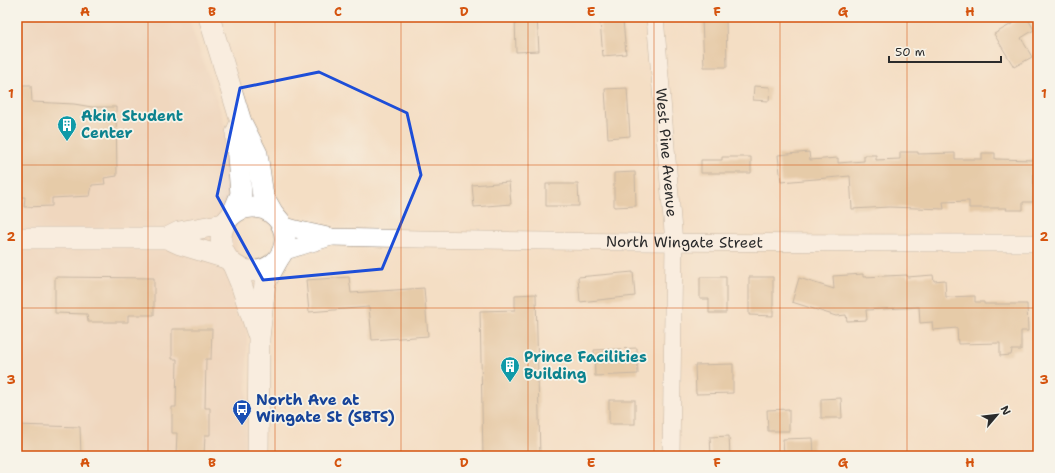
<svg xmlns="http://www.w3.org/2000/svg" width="1055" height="473" viewBox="0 0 1055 473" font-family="'Shantell Sans',sans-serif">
	<rect width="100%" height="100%" fill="#f7f3e8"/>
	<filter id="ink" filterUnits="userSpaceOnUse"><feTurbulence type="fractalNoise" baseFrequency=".025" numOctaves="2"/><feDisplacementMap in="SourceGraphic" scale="8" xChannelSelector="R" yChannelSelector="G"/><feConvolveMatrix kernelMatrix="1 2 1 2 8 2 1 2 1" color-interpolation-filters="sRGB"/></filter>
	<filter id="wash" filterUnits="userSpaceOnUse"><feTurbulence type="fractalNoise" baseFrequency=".012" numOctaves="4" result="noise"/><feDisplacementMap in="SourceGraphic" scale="16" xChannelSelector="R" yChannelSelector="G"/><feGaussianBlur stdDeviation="0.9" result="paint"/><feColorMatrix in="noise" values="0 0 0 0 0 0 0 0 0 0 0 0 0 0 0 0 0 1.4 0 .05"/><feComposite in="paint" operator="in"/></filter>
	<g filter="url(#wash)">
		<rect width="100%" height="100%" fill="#f4dec4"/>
		<polygon fill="#eaceb7" points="17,17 188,17 220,109 227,135 233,213 247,326 247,456 17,456"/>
		<g id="blocks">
			<g fill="#d6b386">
				<polygon points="515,17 537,17 539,51 516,52"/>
				<polygon points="726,17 727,67 704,67 702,18"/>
				<polygon points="1024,17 1027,17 1034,30 1021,38 1032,57 1014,67 994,34"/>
				<polygon points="623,20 626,54 603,56 600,22"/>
				<polygon points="17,85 31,85 32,102 74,104 92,107 116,107 117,176 104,178 105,184 92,185 90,196 52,198 52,206 24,207 25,197 17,197"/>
				<polygon points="754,86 770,87 769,101 753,100"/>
				<polygon points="627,88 630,136 608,138 605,89"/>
				<polygon points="809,152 810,160 838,158 838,163 864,161 864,155 876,155 876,160 900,159 900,152 918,152 918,154 955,153 955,159 982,159 982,153 995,153 995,159 1034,160 1033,202 1023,202 1023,210 1006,210 1007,208 969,208 969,201 943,202 944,209 889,207 852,209 850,176 781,182 778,155"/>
				<polygon points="722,157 751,157 751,173 701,173 701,160 722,160"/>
				<polygon points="635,172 636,206 614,207 614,173"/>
				<polygon points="509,182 511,204 474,207 472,185"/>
				<polygon points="546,184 578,184 579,206 546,206"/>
				<polygon points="633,272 635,296 580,302 578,277"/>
				<polygon points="863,274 863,277 907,275 907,277 933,275 934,281 945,280 946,297 975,296 975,302 984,302 984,304 1027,304 1028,331 1021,331 1021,350 1012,350 1011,355 1000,356 1000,343 958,344 957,328 933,330 932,322 920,323 919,307 866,310 867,320 847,321 846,315 836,316 792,302 799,278 834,289 833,276"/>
				<polygon points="55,277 154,278 154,315 128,315 128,322 88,322 87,314 55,313"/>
				<polygon points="349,277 351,293 424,288 428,336 372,340 369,307 309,312 306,280"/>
				<polygon points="700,277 726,277 726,313 709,313 709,299 700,299"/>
				<polygon points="749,277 773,277 773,316 749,315"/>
				<polygon points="536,294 540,456 483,456 480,311 515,310 515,295"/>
				<polygon points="172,329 212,329 211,359 206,359 205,408 210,408 210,435 205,435 204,456 176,456 177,433 172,433 172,407 176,407 177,359 172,359"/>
				<polygon points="637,348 638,374 595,376 594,350"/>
				<polygon points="733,364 733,393 696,394 695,365"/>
				<polygon points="841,398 842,418 821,418 821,399"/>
				<rect x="609" y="400" width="26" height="24"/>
				<polygon points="789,409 789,431 768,431 767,410"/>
				<polygon points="17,425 80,427 81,456 17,456"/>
				<polygon points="729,436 730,456 711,456 710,437"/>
				<polygon points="813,438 814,456 784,456 783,439"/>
			</g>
		</g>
	</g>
	<g filter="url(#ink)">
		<use href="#blocks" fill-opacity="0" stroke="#908478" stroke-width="1"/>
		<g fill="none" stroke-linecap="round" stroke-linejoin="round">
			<g stroke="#908478" stroke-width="18">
				<g id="minor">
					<path id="s1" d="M655 17 674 243 671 456"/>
					<path id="s2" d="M282 225C299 231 314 232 331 237 567 243 802 243 1038 243"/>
					<polyline points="282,252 331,237"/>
				</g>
			</g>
			<g stroke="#908478" stroke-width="22">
				<g id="tertiary">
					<polyline points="209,17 241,122 257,154 263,196 274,215"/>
					<circle cx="253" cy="239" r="32"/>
					<polyline points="233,213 241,194 236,133 241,122"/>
					<polyline points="17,238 167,238 179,232 224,224"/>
					<polyline points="167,238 180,244 226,258"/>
					<polyline points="233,265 241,284 257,332"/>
					<polyline points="258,456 259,338 265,283 277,261"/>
				</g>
			</g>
			<use href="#minor" stroke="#fff" stroke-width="17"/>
			<use href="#tertiary" stroke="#fff" stroke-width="21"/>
		</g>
	</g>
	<path d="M0 0H1055V473H0ZM319 72 407 113 421 175 382 269 263 280 217 196 240 88Z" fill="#f4dec4" fill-opacity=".55" fill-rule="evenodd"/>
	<path fill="none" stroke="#1d4ed8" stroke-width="3" stroke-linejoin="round" d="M319 72 407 113 421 175 382 269 263 280 217 196 240 88Z"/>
	<path fill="none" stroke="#d5540f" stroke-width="1" stroke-opacity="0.55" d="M148 17V456M275 17V456M401 17V456M528 17V456M654 17V456M780 17V456M907 17V456M17 165H1038M17 308H1038"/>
	<defs>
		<g id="building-pin" transform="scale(1)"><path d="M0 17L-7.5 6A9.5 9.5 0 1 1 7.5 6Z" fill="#0f9aa8" stroke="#f7f3e8"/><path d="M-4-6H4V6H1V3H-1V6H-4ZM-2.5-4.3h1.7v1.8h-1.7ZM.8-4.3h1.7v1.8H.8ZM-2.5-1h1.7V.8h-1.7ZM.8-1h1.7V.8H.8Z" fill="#fff"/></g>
		<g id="bus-pin" transform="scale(1)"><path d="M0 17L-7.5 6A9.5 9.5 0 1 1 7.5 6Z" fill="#1a4fb4" stroke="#f7f3e8"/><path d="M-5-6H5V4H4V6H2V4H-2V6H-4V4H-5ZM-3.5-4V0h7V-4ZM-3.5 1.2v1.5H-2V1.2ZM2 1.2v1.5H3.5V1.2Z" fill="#fff"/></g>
	</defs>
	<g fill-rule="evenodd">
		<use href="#building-pin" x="67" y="125"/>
		<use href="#building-pin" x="510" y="366"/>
		<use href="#bus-pin" x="242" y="409"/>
	</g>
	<g text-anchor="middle" stroke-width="3.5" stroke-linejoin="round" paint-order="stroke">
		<g font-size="15" font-weight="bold" fill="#0d838f" stroke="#f7f3e8" text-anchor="start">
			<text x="81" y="121">Akin Student<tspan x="81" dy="17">Center</tspan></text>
			<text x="524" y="362">Prince Facilities<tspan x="524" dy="17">Building</tspan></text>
		</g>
		<g font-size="15" fill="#2b2b2b" stroke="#f7f3e8">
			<text dy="5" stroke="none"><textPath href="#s1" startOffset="136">West Pine Avenue</textPath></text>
			<text dy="5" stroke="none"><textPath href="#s2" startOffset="404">North Wingate Street</textPath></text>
		</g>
		<g font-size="15" font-weight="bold" fill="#164399" stroke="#f7f3e8" text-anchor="start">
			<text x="256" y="405">North Ave at<tspan x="256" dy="17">Wingate St (SBTS)</tspan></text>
		</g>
	</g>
	<rect width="1055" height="473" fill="none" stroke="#f7f3e8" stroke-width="44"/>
	<g transform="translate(997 415) rotate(62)" stroke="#f7f3e8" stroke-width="3" paint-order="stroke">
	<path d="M0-3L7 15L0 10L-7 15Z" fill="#2b2b2b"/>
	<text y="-6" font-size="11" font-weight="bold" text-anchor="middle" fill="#2b2b2b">N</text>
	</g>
	<path d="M889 56v6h112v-6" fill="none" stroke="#2b2b2b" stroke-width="2"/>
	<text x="895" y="56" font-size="12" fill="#2b2b2b" stroke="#f7f3e8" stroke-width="3" paint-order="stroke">50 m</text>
	<rect x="22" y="22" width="1011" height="429" fill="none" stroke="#d5540f" stroke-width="1.5"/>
	<g font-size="13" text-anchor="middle" font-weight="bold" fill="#d5540f">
		<text x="85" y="16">A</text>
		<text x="212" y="16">B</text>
		<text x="338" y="16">C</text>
		<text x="464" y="16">D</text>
		<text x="591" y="16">E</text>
		<text x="717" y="16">F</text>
		<text x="843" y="16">G</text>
		<text x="970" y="16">H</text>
		<text x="11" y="98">1</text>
		<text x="1044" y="98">1</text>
		<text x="11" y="241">2</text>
		<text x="1044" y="241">2</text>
		<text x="11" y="384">3</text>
		<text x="1044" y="384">3</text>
		<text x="85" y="467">A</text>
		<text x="212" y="467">B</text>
		<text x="338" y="467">C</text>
		<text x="464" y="467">D</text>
		<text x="591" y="467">E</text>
		<text x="717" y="467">F</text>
		<text x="843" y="467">G</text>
		<text x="970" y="467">H</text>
	</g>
</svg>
